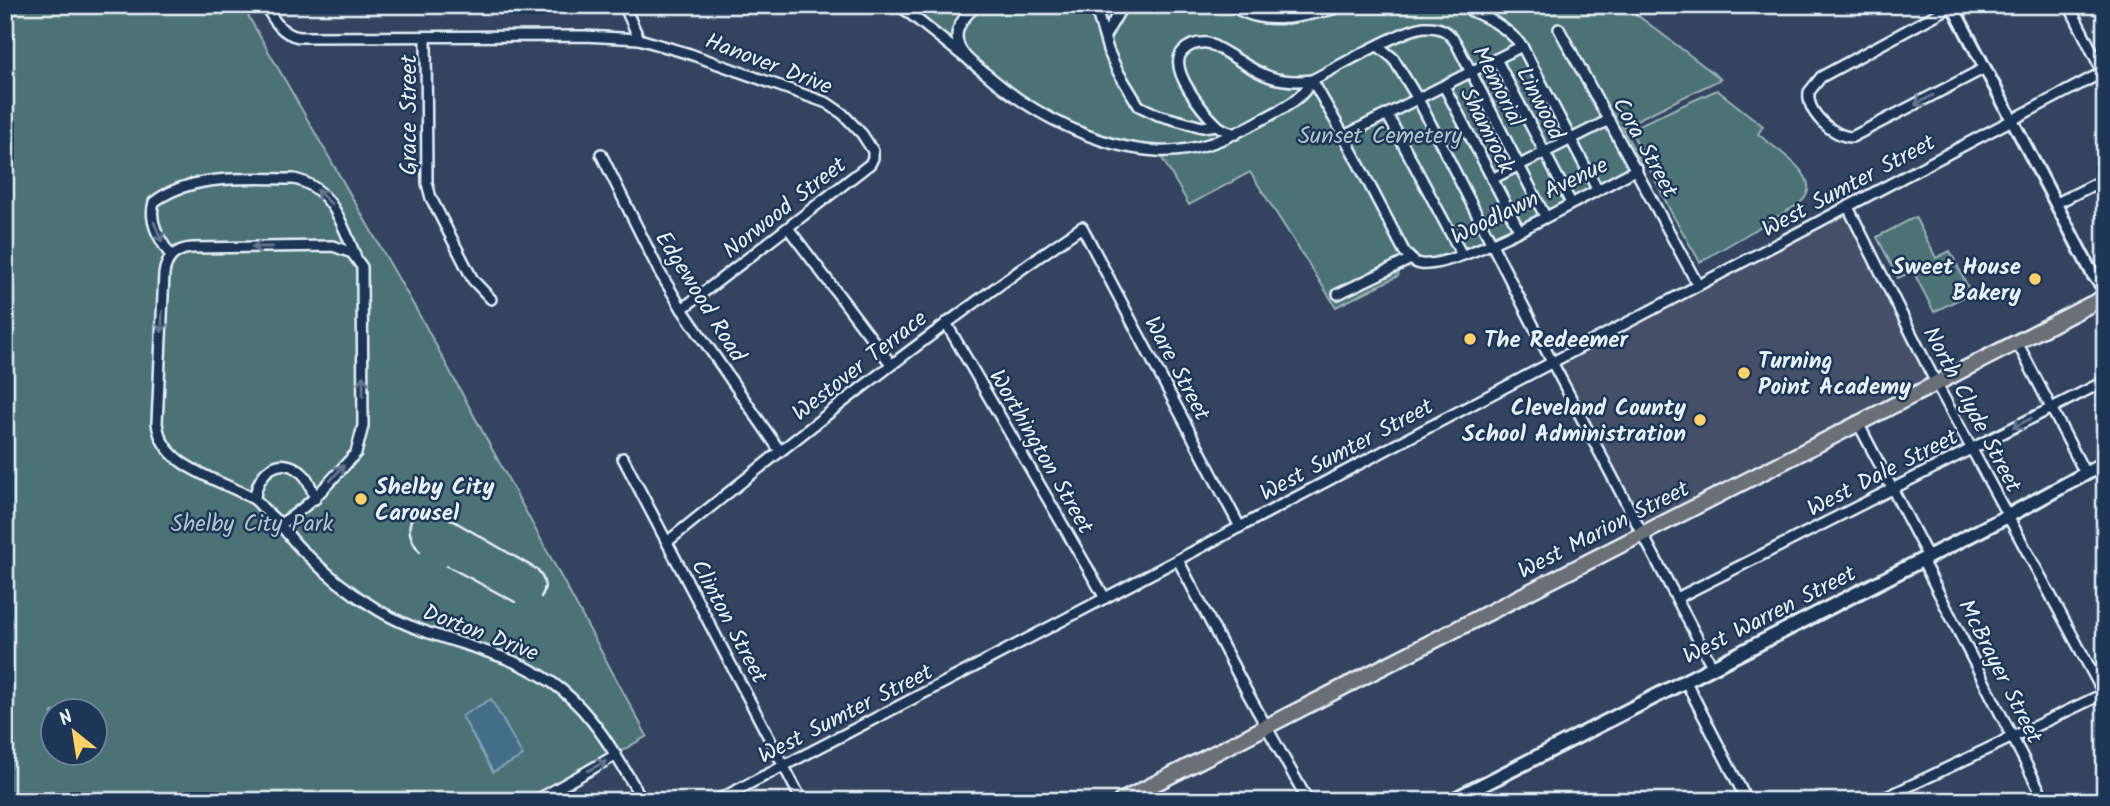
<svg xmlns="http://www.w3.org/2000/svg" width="2110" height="806" viewBox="0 0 2110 806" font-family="Kalam,sans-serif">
	<rect width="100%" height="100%" fill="#344460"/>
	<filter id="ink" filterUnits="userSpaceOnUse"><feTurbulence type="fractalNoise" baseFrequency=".0143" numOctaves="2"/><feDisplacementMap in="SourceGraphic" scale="14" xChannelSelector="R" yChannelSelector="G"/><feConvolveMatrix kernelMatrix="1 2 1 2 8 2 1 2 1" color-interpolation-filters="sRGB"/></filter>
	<g filter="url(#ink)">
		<polygon fill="#444f67" points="1848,207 1936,383 1643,533 1552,362"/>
		<g fill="#4c7375" stroke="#9ab2b6" stroke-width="2" fill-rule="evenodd">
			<path d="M5 5H242L425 325 647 736 535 801H5ZM52 712H94V754H52Z"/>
			<polygon points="899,5 1624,5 1721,79 1622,127 1643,166 1492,243 1455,258 1401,264 1398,276 1336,307 1250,172 1189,205 1158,151 1108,141 1010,95"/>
			<path d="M1717 90 1763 126 1758 134C1776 150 1832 181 1797 205L1700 262 1671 212 1630 129Z"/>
			<polygon points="1915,217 1936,258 1950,251 1971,293 1934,312 1913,271 1898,278 1877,237"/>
		</g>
		<polygon fill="#436e8a" stroke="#85a2b6" stroke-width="2" points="491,699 523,756 493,772 462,716"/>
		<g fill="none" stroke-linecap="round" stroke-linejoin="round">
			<g stroke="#e8f1f8" stroke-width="14">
				<g id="minor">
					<path d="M265 5C273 19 281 34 299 37L584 36 639 39 690 54 827 103 843 114 862 134 873 151V158L870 164 682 309"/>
					<polyline points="624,5 639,39"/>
					<polyline points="899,5 963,56"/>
					<path d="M977 5C969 12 957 24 957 36 957 53 973 64 985 73 1030 112 1096 148 1157 151 1197 153 1229 138 1263 119 1283 108 1301 101 1312 80"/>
					<polyline points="1095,5 1108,50 1117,70 1139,106 1158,115 1202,127 1217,125"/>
					<path d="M1231 5C1268 31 1311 13 1352 5"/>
					<path d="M1458 5C1484 16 1504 24 1522 46L1597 189"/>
					<polyline points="2069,5 2104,75"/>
					<path d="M1952 6 1821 77 1809 92C1806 112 1833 137 1852 137L1985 68"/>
					<polyline points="1559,29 1698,285"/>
					<polyline points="1105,36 1123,5"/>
					<polyline points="426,38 427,183 431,198 473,280 491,299"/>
					<polyline points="1378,46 1393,58 1418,99 1552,362 1712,666"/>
					<polyline points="1496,59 1571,203"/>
					<path d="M1312 80 1344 136 1404 251C1409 257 1413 263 1421 264 1460 269 1596 190 1637 169"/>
					<polyline points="1444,86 1519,230"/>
					<polyline points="1387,114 1462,255"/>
					<path d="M1236 134C1229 132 1222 130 1217 125 1204 112 1166 68 1183 51 1190 44 1198 42 1208 43 1249 62 1261 86 1312 80 1334 69 1404 28 1425 27 1440 26 1448 31 1456 43L1545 216"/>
					<polyline points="1344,136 1522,46"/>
					<polyline points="601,154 659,271 682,309 780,451"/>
					<polyline points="1492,179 1609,120"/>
					<polyline points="2057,203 2105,179"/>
					<polyline points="1848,207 1936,383 2104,694"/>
					<polyline points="788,228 891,364"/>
					<path d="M171 256C160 240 148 222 154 202 192 173 249 179 294 179 331 187 342 223 355 255"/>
					<polyline points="1338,294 1411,259"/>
					<polyline points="946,323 1105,598"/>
					<polyline points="2017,342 2085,473"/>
					<polyline points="1858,423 1928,557"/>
					<polyline points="623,458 802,801"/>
					<path d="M255 499C256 474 279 452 302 473 309 479 312 490 315 499"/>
					<path d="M280 524C311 506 332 479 356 453L363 426 362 267 352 253 333 246 192 248C176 249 166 258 164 274L157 423C162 468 218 478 252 498 258 501 262 508 267 512 272 517 278 521 282 527 289 535 295 544 303 551 326 574 350 593 378 610 436 645 508 646 562 690 598 720 619 761 643 801"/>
					<path d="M667 542C802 433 938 325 1082 227L1240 527"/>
					<polyline points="1178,560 1247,692 1308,801"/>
					<polyline points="1922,560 2045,801"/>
					<polyline points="1677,598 2105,381"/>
					<polyline points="1685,680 1747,801"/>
					<polyline points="535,801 616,755"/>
					<polyline points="716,801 974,667 2105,71"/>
					<polyline points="1878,801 2105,693"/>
				</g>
			</g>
			<g stroke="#e8f1f8" stroke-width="16">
				<polyline id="tertiary" points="1952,5 2093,275 2105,290"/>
			</g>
			<g stroke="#e8f1f8" stroke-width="18">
				<polyline id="secondary" points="1451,801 2008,516 2105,463"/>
			</g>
			<g stroke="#e8f1f8" stroke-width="19">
				<polyline id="primary" points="1121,801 2105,297"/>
			</g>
			<use href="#minor" stroke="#1d3557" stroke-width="9"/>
			<use href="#tertiary" stroke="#1d3557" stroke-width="10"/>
			<use href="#secondary" stroke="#1d3557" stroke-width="12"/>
			<use href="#primary" stroke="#6b6f75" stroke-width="14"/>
			<g stroke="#e8f1f8" stroke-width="2.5">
				<path d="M420 552C401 530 408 504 440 513L538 570C544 579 548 587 541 597"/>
				<polyline points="447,566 515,602"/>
			</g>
		</g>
		<defs><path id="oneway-shaft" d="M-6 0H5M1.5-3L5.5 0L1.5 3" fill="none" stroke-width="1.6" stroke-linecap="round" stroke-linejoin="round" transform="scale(1.75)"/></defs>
		<g stroke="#64778f">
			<use href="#oneway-shaft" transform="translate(1924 100) rotate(152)"/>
			<use href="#oneway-shaft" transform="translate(324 197) rotate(-136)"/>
			<use href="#oneway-shaft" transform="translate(158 232) rotate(68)"/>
			<use href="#oneway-shaft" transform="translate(262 247) rotate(179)"/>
			<use href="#oneway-shaft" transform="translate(162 322) rotate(92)"/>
			<use href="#oneway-shaft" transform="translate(363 386) rotate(-90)"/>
			<use href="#oneway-shaft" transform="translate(2022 423) rotate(153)"/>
			<use href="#oneway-shaft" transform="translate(337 473) rotate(-49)"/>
			<use href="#oneway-shaft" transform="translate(597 766) rotate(-29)"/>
		</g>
	</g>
	<g fill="#ffd166" stroke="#1d3557" stroke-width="2.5">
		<circle cx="2035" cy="279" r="7"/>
		<circle cx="1470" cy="339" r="7"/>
		<circle cx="1744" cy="373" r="7"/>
		<circle cx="1700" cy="420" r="7"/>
		<circle cx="361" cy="499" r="7"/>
	</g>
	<g text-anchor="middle" stroke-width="5" stroke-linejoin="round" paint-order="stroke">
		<g font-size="23" fill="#e8f1f8" stroke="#1d3557">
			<text transform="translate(769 63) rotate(21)" y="8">Hanover Drive</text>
			<text transform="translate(1499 86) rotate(63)" y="8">Memorial</text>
			<text transform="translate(1541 103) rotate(63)" y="8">Linwood</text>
			<text transform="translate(408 115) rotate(-90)" y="8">Grace Street</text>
			<text transform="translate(1488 130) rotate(63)" y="8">Shamrock</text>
			<text transform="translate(1646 147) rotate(61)" y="8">Cora Street</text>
			<text transform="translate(1848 185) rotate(-28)" y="8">West Sumter Street</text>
			<text transform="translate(1529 200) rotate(-26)" y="8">Woodlawn Avenue</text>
			<text transform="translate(784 207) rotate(-38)" y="8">Norwood Street</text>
			<text transform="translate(701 296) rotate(58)" y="8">Edgewood Road</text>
			<text transform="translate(859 365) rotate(-38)" y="8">Westover Terrace</text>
			<text transform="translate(1178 368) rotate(62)" y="8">Ware Street</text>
			<text transform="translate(1973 409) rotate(62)" y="8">North Clyde Street</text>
			<text transform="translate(1346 449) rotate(-28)" y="8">West Sumter Street</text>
			<text transform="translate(1042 451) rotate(60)" y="8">Worthington Street</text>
			<text transform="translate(1882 472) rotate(-27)" y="8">West Dale Street</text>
			<text transform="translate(1603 529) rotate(-27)" y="8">West Marion Street</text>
			<text transform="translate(1769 614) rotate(-27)" y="8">West Warren Street</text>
			<text transform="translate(730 621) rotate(62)" y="8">Clinton Street</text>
			<text transform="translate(481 632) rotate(21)" y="8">Dorton Drive</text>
			<text transform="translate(2001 671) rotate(63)" y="8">McBrayer Street</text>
			<text transform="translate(845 713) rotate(-27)" y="8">West Sumter Street</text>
		</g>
		<g font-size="23" fill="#b1c5ca" stroke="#1d3557">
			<text x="1380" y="143">Sunset Cemetery</text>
			<text x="252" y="531">Shelby City Park</text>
		</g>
		<g font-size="23" font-weight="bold" fill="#e8f1f8" stroke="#1d3557" text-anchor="start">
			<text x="2021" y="274" text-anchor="end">Sweet House<tspan x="2021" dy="26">Bakery</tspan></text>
			<text x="1484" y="347">The Redeemer</text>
			<text x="1758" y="368">Turning<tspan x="1758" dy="26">Point Academy</tspan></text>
			<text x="1686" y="415" text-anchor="end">Cleveland County<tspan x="1686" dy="26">School Administration</tspan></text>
			<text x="375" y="494">Shelby City<tspan x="375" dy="26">Carousel</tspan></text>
		</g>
	</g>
	<rect width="2110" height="806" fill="none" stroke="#1d3557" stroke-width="28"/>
	<rect x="14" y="14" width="2082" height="778" fill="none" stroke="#e8f1f8" stroke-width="2.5" filter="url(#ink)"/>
	<g transform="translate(74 732) rotate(330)"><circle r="33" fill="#1d3557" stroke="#6e8097" stroke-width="2"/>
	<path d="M0-5L12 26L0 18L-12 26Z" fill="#ffd166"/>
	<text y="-10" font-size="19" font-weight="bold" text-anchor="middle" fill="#e8f1f8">N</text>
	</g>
</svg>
